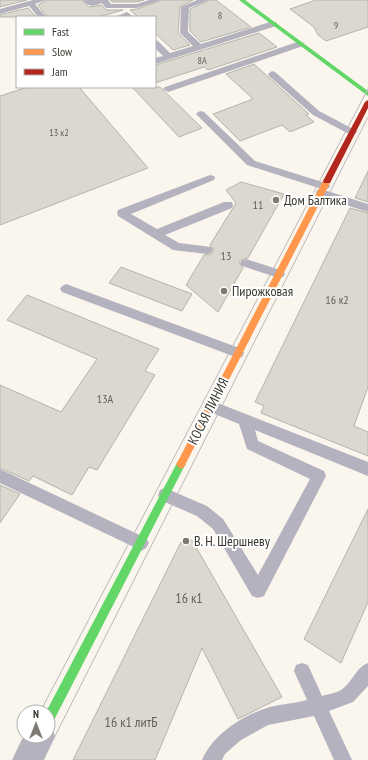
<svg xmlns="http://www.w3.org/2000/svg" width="368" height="760" viewBox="0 0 368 760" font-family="'PT Sans Narrow',sans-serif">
	<rect width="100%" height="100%" fill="#faf6ed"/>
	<g fill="#dbd8d0" stroke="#b6b3ac">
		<polygon points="0,0 27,0 0,7"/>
		<polygon points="47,0 82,0 89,7 102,5 106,10 123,10 98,17 47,17 38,5"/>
		<polygon points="110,0 144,0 137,2 112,2"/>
		<polygon points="162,0 193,0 180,7 178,33 190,45 173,50 155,33 155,17 138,17 130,10 137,9"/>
		<polygon points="210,0 216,0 251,27 201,42 190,31 190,9"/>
		<polygon points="316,0 368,0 368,27 326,41 318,35 314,27 290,9"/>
		<polygon points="28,8 36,17 0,17 0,15"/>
		<polygon points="259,33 277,47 208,70 204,67 155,83 155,65"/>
		<polygon points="254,64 309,114 306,115 314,122 290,132 282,125 240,141 213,114 253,99 226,74"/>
		<polygon points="28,87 79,87 148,168 0,225 0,96"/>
		<polygon points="132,87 160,87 202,128 179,137"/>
		<polygon points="368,171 368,202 355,198"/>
		<polygon points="241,182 284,194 248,258 242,259 239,262 243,268 218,312 186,285 204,255 211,254 214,251 210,245 236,203 226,190"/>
		<polygon points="350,208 368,213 368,387 354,426 368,432 368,456 261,413 264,406 255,402"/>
		<polygon points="121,267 192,294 182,311 109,283"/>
		<polygon points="27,295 159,349 145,371 155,375 97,470 89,467 72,495 33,476 29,481 0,468 0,385 61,412 97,359 7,320"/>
		<polygon points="0,485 20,494 0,523"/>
		<polygon points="368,509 368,602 341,663 304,639"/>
		<polygon points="192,540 282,697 238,719 202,648 155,760 73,760 181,542"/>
	</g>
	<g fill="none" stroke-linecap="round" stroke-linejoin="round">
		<g fill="#b5b2bf" fill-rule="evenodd">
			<polygon points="33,0 46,0 35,4 46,17 38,17 29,6 0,14 0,9"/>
			<path d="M83 0H108L111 4H137L149 0H161L137 8H106L102 3C94 6 89 8 83 0Z"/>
			<polygon points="197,0 209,0 189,8 188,32 201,44 270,22 276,22 277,24 276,26 155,64 155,58 163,56 155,48 155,40 158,41 170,53 193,46 180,33 181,7"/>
			<polygon points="127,12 134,17 115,17"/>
			<polygon points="300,41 304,44 303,46 171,91 168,92 163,89 165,87"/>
			<polygon points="272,71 275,72 319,111 355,130 357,132 355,134 349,134 313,115 269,76 268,74"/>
			<polygon points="201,111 204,112 255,161 329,184 330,186 329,188 325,190 247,165 196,114 198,112"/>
			<polygon points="210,175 214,176 215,178 214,180 131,214 157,229 224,202 232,202 233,205 232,208 165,235 179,243 211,247 213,250 211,253 207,254 173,250 118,216 117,213 118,210"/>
			<polygon points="321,189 368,204 368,212 317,196 316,193 317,190"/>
			<polygon points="246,259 283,271 285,274 283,277 279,278 242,266 240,263 242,260"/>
			<polygon points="66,284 242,349 244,353 242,357 238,358 62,292 60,289 62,286"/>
			<polygon points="210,400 368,462 368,476 255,430 258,441 324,471 326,476 264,596 258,598 252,596 213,529 197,516 160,500 158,495 160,490 165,488 207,506 223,519 258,575 310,479 247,449 239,424 205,410 203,406 205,402"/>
			<polygon points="0,469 146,538 149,543 146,548 141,551 136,548 0,483"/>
			<path d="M302 663 308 665 322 696C328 694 336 693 341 690 352 683 356 667 368 663V686L353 702 329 711 352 760H334L314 716 268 725 241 740 225 754 222 760H202C212 736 240 717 264 709 277 704 293 704 307 700L294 671 296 665Z"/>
		</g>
		<polygon fill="#b5b2bf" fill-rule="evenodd" points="48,724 51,725 55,736 44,760 12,760 24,735 48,736"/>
		<g fill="#63d668" fill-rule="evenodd">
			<polygon points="239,0 245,0 368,91 368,96"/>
			<polygon points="181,459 184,461 186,464 184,467 52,724 48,726 48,712 46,712 178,461"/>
		</g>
		<polygon fill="#ff974d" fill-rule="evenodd" points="324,179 330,179 331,181 184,467 181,469 178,467 176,464 178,461"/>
		<polygon fill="#b3261e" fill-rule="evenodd" points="368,100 368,108 331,181 330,183 324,183 323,181 365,102"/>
		<g stroke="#bab7bc" stroke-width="1">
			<polyline points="40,712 368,89"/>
			<polyline points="15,760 27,736"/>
			<polyline points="43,760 368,117"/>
		</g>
	</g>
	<g fill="#7d7a72" stroke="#fff" stroke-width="1.5">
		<circle cx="276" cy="200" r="4"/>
		<circle cx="224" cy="291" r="4"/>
		<circle cx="186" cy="541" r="4"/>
	</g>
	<g text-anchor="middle" stroke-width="4" stroke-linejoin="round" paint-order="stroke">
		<g font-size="10" fill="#625f58">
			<text x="220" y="19">8</text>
			<text x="336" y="29">9</text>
			<text x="202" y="64">8А</text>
			<text x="59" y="136">13 к2</text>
		</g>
		<g font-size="12" fill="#625f58">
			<text x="258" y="209">11</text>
			<text x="226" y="260">13</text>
			<text x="337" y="304">16 к2</text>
			<text x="105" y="403">13А</text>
		</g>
		<g font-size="14" fill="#393730" stroke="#fff" text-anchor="start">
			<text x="284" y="205">Дом Балтика</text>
			<text x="232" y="296">Пирожковая</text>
			<text x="194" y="546">В. Н. Шершневу</text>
		</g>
		<g font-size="14" fill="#393730" stroke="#fff">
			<text transform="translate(208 411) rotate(-63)" y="5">КОСАЯ ЛИНИЯ</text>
		</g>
		<g font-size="14" fill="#625f58">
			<text x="189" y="603">16 к1</text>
			<text x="131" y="727">16 к1 литБ</text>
		</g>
	</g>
	<rect x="16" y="16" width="140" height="72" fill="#ffffff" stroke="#b0afac"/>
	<rect x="24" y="29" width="20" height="6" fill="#63d668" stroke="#b0afac"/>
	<text x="52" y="36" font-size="12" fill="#393730">Fast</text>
	<rect x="24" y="49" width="20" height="6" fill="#ff974d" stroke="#b0afac"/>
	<text x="52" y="56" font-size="12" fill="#393730">Slow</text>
	<rect x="24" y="69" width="20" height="6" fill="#b3261e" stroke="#b0afac"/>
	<text x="52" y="76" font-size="12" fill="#393730">Jam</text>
	<g transform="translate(36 724)"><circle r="19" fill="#ffffff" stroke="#b0afac"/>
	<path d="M0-3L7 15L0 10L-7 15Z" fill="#7d7a72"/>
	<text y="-6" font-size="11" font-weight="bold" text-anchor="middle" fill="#393730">N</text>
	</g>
</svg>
